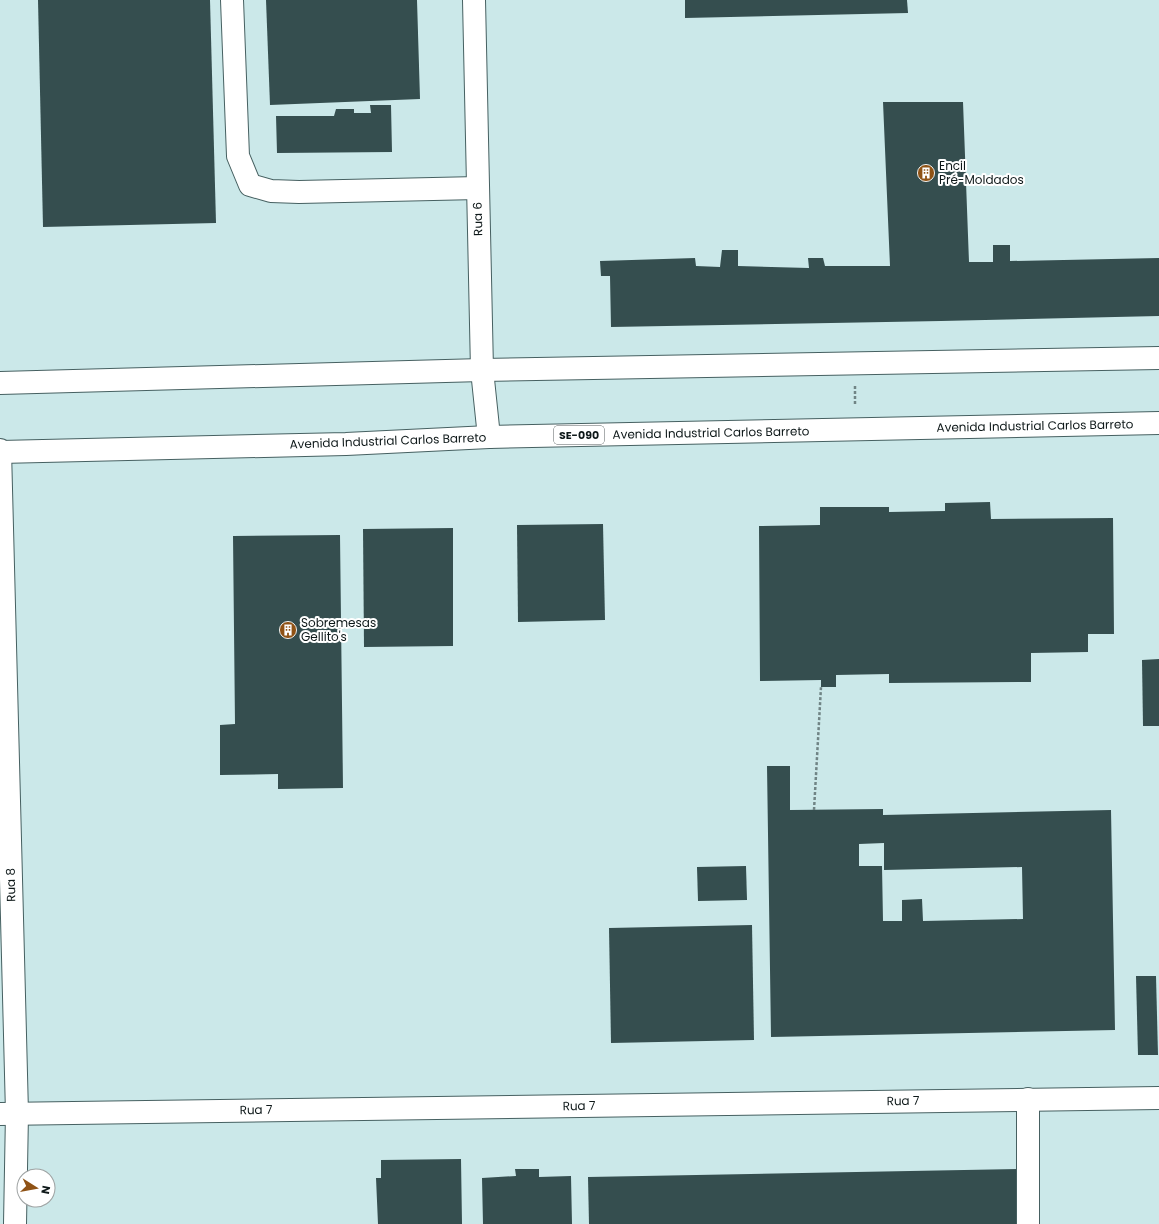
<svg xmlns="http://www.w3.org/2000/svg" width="1159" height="1224" viewBox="0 0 1159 1224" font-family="Poppins,sans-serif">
	<rect width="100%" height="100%" fill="#cbe8e9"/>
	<g fill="#354e4f" fill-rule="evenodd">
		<polygon points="38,0 210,0 216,223 43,227"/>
		<polygon points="266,0 417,0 420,99 270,105"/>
		<polygon points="685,0 907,0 908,13 685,18"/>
		<polygon points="883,102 963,102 969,262 993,262 993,245 1010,245 1010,261 1159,258 1159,316 941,321 611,327 610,276 601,276 600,261 695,258 696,266 720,267 722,250 738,250 738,266 809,268 808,258 823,258 825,266 890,266"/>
		<polygon points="370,105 391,105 392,152 277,153 276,116 334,116 336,109 354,109 354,113 371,113"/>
		<polygon points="990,502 991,519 1113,518 1114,634 1088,634 1088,652 1031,653 1031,682 889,683 889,674 836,675 836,687 821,687 821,680 760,681 759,526 820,525 820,507 889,507 889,512 945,511 945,503"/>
		<polygon points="603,524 605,620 518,622 517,525"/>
		<polygon points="453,528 453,646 364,647 363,529"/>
		<polygon points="340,535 343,788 278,789 278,774 220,775 220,725 235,724 233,536"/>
		<polygon points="1159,659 1159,726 1143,726 1142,660"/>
		<path d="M767 766H790V810L883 809V815L1111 810 1115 1030 771 1037ZM884 843V870L1022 867 1023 919 923 921 922 899 902 900V921H883L882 866H859V844Z"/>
		<polygon points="746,866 747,900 698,901 697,867"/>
		<polygon points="752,925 754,1040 611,1043 609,928"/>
		<polygon points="1136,976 1156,976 1158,1055 1138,1055"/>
		<polygon points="461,1159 462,1224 378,1224 376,1178 381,1178 381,1160"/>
		<polygon points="515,1169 539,1169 539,1177 571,1176 572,1224 483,1224 482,1178 516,1176"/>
		<polygon points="1019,1169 1020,1224 589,1224 588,1177"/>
	</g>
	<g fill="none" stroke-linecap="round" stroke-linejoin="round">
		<g stroke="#466061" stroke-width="24">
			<g id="minor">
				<polyline points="232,0 238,156 250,185 271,191 299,192 478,188"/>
				<polyline points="474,0 482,370 489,437"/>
				<polyline points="0,450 17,1113 15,1224"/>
				<polyline points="0,1114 1159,1098"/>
				<polyline points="1028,1224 1028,1099"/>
			</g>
		</g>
		<g stroke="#466061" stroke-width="24">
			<g id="major">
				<polyline points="0,383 482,370 1159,358"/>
				<polyline points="0,452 346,444 489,437 1159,423"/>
			</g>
		</g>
		<g stroke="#708485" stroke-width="2.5" stroke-dasharray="3 2" stroke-linecap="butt">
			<polyline points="855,386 855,405"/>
			<polyline points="814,810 821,687"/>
		</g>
		<use href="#minor" stroke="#fff" stroke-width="22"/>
		<use href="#major" stroke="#fff" stroke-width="22"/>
	</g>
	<defs>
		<g id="building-disc" transform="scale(0.9)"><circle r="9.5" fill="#8f5215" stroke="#fff"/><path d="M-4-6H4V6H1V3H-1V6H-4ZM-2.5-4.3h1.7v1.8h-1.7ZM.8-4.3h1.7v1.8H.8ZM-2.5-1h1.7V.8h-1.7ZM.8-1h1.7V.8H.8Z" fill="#fff"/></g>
	</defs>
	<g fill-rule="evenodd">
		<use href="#building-disc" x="926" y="173"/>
		<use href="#building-disc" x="288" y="630"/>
	</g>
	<g text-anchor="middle" stroke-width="4" stroke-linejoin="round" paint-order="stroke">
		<rect fill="#fff" stroke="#565d5e" stroke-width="1" x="554" y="426" width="50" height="18" rx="3"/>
		<g font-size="11" font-weight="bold" fill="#0e1819">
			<text x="579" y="439">SE-090</text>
		</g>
		<g font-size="12" fill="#0e1819" stroke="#fff" text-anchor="start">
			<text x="939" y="170">Encil<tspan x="939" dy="14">Pré-Moldados</tspan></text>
			<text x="301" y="627">Sobremesas<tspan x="301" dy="14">Gellito's</tspan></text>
		</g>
		<g font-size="12" fill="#0e1819" stroke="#fff">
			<text transform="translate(478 219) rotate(-91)" y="4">Rua 6</text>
			<text transform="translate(1035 426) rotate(-1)" y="4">Avenida Industrial Carlos Barreto</text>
			<text transform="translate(711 433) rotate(-1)" y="4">Avenida Industrial Carlos Barreto</text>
			<text transform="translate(388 441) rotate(-2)" y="4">Avenida Industrial Carlos Barreto</text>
			<text transform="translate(11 885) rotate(-91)" y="4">Rua 8</text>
			<text transform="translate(903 1101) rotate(-1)" y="4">Rua 7</text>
			<text transform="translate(579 1106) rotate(-1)" y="4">Rua 7</text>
			<text transform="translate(256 1110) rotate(-1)" y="4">Rua 7</text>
		</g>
	</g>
	<g transform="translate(36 1188) rotate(101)"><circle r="19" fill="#ffffff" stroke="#9fa3a3"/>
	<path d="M0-3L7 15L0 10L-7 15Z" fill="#8f5215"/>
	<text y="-6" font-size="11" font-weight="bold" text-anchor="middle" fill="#0e1819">N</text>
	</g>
</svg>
